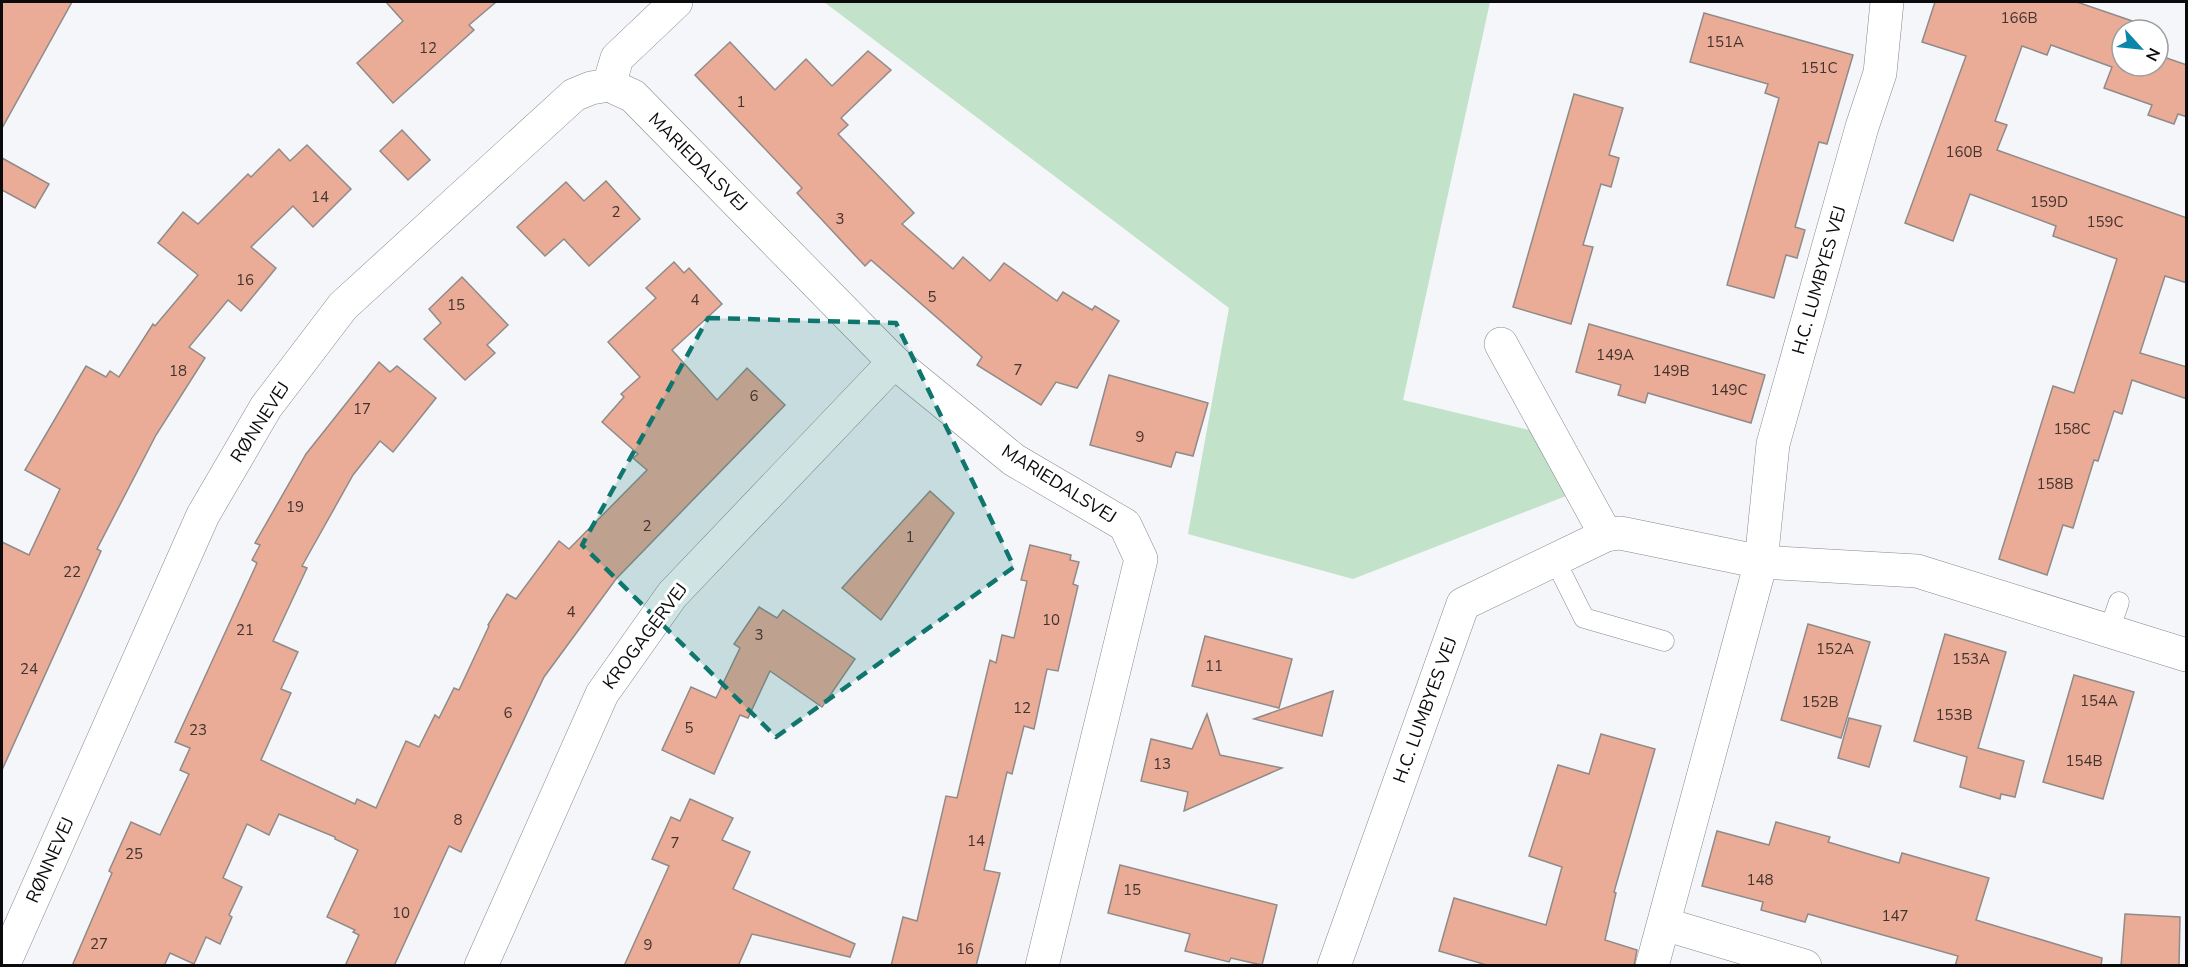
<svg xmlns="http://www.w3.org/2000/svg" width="2188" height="967" viewBox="0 0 2188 967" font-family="'Nunito Sans',sans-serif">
	<rect width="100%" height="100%" fill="#f4f6fa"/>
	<polygon fill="#c2e2c9" points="824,2 1490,2 1403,400 1533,431 1566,496 1353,579 1188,534 1229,308"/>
	<g fill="#eaac96" stroke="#908b8a" stroke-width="1.5">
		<polygon points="2,2 72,2 2,128"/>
		<polygon points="386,2 496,2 469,25 474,30 393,103 357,63 403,21"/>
		<polygon points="1935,2 2077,2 2141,24 2138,30 2122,30 2122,66 2158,66 2158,55 2187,65 2187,117 2178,114 2174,124 2148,115 2152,105 2104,88 2112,67 2051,45 2047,55 2022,46 1995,121 2007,125 1997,150 2187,218 2187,283 2165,276 2140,353 2187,367 2187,399 2132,380 2122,414 2114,411 2098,461 2094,460 2073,528 2063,525 2047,575 1999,559 2053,386 2074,393 2117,259 2053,236 2056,226 1970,194 1953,241 1905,223 1966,56 1922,42"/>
		<polygon points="1704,13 1853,55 1827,144 1819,142 1795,227 1805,230 1797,258 1786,255 1774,298 1727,285 1779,98 1765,93 1768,84 1690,62"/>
		<polygon points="730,42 775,90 806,59 832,86 868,51 891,70 841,118 848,125 838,134 914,213 902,224 953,269 963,257 990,281 1004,263 1057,301 1063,292 1092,310 1095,306 1119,321 1077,388 1056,382 1041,405 977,365 982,357 871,260 865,266 797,193 802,188 695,75"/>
		<polygon points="1574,94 1623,108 1609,155 1619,158 1611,187 1601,184 1583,245 1593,247 1571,324 1513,307"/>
		<polygon points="402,130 430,160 408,180 380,151"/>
		<polygon points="307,145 351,189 313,227 293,206 251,247 276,268 241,311 228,300 189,347 205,358 156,435 97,549 101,551 2,770 2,542 29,555 60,489 25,470 86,366 106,377 110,371 119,377 153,324 155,326 198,275 158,243 183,212 198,224 248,174 251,177 279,149 290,161"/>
		<polygon points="2,158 49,184 35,208 2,190"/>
		<polygon points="606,181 640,219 589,266 564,239 545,256 517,227 566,182 584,201"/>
		<polygon points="674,262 684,273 689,268 722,304 672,350 717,400 747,368 785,405 616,579 544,677 461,852 449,846 394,966 345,966 359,935 353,932 355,930 327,917 358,850 335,839 335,837 279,814 269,835 247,824 223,878 242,887 229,915 232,917 220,944 206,937 194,964 170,953 164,966 72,966 112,873 109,871 131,822 160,835 189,774 180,770 190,748 175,742 257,563 252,560 260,545 255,543 306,454 379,362 390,372 397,366 436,398 393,452 380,441 353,475 302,566 307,568 273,641 298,652 281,689 291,693 261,760 355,804 357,799 376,808 406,741 419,747 435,715 439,718 454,688 459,690 489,626 488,625 507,594 516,599 559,541 569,549 647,470 633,458 638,454 602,422 624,397 621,394 640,377 608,342 656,298 646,288"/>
		<polygon points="462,277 508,325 487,345 495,353 465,380 424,339 441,323 429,309"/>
		<polygon points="1589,324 1765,375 1751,423 1648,393 1645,403 1618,395 1621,385 1576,372"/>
		<polygon points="1109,375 1208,403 1193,456 1176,452 1171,467 1090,445"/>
		<polygon points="930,491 954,513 881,620 842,588"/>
		<polygon points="1030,545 1071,555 1070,560 1079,562 1073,584 1078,586 1058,671 1047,669 1034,729 1024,726 1012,774 1007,772 984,870 1000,873 976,966 891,966 903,917 917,921 946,796 957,798 990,660 996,663 1002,635 1014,638 1027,581 1021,580"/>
		<polygon points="759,607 777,618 783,610 855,659 822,707 770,671 748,718 740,715 714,774 662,750 691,687 716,698 740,648 734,644"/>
		<polygon points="1808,624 1870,642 1841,738 1781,720"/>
		<polygon points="1945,634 2006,652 1978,748 2024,761 2015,797 2001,794 2000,799 1960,787 1967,757 1914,741"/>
		<polygon points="1205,636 1292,659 1279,708 1192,686"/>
		<polygon points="2074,675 2134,692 2103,799 2043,782"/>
		<polygon points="1333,691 1322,736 1254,719"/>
		<polygon points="1207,714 1220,755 1282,768 1184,811 1188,792 1141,781 1151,739 1192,749"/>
		<polygon points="1849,718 1881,726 1869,767 1838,758"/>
		<polygon points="1601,734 1655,749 1614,892 1616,893 1605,940 1637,950 1634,966 1490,966 1439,951 1454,898 1546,925 1562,867 1529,856 1558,765 1589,774"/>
		<polygon points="690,799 733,818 722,840 750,852 733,889 855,944 850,957 752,934 738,966 624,966 669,866 652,859 671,817 680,821"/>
		<polygon points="1776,822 1830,837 1828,842 1899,863 1902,853 1989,878 1976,920 2102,958 2101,966 1955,966 1958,956 1808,914 1805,922 1761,910 1763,902 1702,886 1717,831 1769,845"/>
		<polygon points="1120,865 1277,905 1262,965 1231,958 1229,962 1185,951 1190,934 1108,913"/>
		<polygon points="2125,914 2180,917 2179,966 2121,966"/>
	</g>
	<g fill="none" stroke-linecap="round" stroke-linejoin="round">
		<g stroke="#87898d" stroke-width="21">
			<g id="lane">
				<polyline points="1555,560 1584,618 1664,641"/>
				<polyline points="2109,631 2119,602"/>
			</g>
		</g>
		<g stroke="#87898d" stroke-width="34">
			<g id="street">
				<polyline points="609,85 633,96 894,362 1014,460 1125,525 1141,559 1042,966"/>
				<polyline points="1501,344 1606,535"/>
				<polyline points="1664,924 1805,966"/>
				<polyline points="3,966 203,515 266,407 343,306 574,95 591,88 609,85 617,58 676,2"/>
				<polyline points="481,966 602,694 672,595 894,362"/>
				<polyline points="1334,966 1463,604 1606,535 1620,533 1635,536 1761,562 1917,571 2186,655"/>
				<polyline points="1652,966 1761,562 1773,444 1862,127 1880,73 1887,2"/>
			</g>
		</g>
		<use href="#lane" stroke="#fff" stroke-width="20"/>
		<use href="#street" stroke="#fff" stroke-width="33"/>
	</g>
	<path fill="#0f766e" fill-opacity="0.2" stroke="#0f766e" stroke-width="4.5" stroke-dasharray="12 8" stroke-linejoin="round" d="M708 318 896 323 1014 567 776 737 582 545Z"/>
	<g text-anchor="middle" stroke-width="6" stroke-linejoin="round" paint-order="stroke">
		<g font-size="15" fill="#43332f">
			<text x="2019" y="23">166B</text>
			<text x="1725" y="47">151A</text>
			<text x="428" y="53">12</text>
			<text x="1819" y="73">151C</text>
			<text x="741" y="107">1</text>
			<text x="1964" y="157">160B</text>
			<text x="320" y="202">14</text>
			<text x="2049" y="207">159D</text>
			<text x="616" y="217">2</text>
			<text x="840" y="224">3</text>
			<text x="2105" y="227">159C</text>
			<text x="245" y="285">16</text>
			<text x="932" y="302">5</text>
			<text x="695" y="305">4</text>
			<text x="456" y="310">15</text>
			<text x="1615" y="360">149A</text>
			<text x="1018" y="375">7</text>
			<text x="178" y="376">18</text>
			<text x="1671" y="376">149B</text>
			<text x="1729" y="395">149C</text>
			<text x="754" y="401">6</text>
			<text x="362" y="414">17</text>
			<text x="2072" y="434">158C</text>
			<text x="1140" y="442">9</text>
			<text x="2055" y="489">158B</text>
			<text x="295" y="512">19</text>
			<text x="647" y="531">2</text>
			<text x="910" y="542">1</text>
			<text x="72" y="577">22</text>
			<text x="571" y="617">4</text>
			<text x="1051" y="625">10</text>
			<text x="245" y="635">21</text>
			<text x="759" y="640">3</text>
			<text x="1835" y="654">152A</text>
			<text x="1971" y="664">153A</text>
			<text x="1214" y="671">11</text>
			<text x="29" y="674">24</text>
			<text x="2099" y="706">154A</text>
			<text x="1820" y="707">152B</text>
			<text x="1022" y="713">12</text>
			<text x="508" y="718">6</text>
			<text x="1954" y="720">153B</text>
			<text x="689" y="733">5</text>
			<text x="198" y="735">23</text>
			<text x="2084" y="766">154B</text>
			<text x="1162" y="769">13</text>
			<text x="458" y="825">8</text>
			<text x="976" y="846">14</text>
			<text x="675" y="848">7</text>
			<text x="134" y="859">25</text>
			<text x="1760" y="885">148</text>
			<text x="1132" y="895">15</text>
			<text x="401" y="918">10</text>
			<text x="1895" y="921">147</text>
			<text x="99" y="949">27</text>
			<text x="648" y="950">9</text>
			<text x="965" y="954">16</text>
		</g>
		<g font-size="18" fill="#0b0b0d" stroke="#fff">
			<text transform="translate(698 162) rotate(45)" y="6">MARIEDALSVEJ</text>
			<text transform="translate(1819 280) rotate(-74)" y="6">H.C. LUMBYES VEJ</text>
			<text transform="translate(260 422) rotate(-57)" y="6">RØNNEVEJ</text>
			<text transform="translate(1059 484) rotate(32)" y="6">MARIEDALSVEJ</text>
			<text transform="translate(645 636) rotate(-53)" y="6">KROGAGERVEJ</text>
			<text transform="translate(1425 710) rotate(-70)" y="6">H.C. LUMBYES VEJ</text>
			<text transform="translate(50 860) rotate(-66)" y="6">RØNNEVEJ</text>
		</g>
	</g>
	<rect width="2188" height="967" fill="none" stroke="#0b0b0d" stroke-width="6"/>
	<g transform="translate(2140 48) rotate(117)"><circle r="28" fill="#ffffff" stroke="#9d9d9e" stroke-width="1.5"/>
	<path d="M0-4.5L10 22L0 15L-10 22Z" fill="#0986a9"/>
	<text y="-9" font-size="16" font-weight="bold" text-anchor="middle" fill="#0b0b0d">N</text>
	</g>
</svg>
